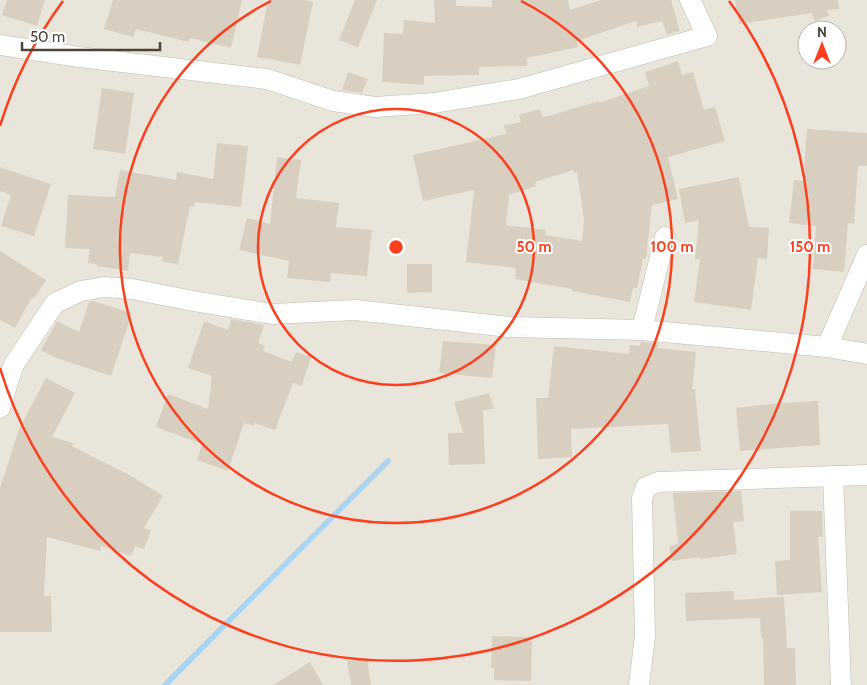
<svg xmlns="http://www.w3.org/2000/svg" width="867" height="685" viewBox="0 0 867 685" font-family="Cabin,sans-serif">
	<rect width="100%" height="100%" fill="#f6f3ec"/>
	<path fill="#eae5da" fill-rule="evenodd" d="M0 0H867V685H0ZM807 30H837V60H807Z"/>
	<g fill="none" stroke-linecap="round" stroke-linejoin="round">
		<polyline stroke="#a9d4f2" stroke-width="5.5" points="165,685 388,461"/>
	</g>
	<g fill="#d8cfc1" fill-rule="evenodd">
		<polygon points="7,0 45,0 37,26 2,15"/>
		<polygon points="113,0 242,0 231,48 190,38 189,42 136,29 133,37 104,29"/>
		<polygon points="268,0 305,0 313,2 300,65 257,57"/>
		<polygon points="355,0 377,0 358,47 339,40"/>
		<polygon points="434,0 456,0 456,6 492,7 492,0 568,0 570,10 601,0 671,0 680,31 667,35 662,21 637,27 636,21 577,41 578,47 527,58 527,66 479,67 479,75 424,76 424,85 382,82 384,33 403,34 404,20 435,23"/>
		<polygon points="735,0 838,0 839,9 827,10 829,16 815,21 812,13 739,24"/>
		<path d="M678 61 682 75 693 72 704 110 715 107 725 141 668 157 678 199 652 205 646 259H643L637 288H633L630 302 572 291V289L515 279 516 268 466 262 474 190 423 201 413 155 506 134 504 126 521 122 519 115 540 109 543 117 552 115 599 101V103L649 86 645 72ZM573 170 574 173 577 172 584 220 582 241 545 235 546 230 506 225 509 195 536 186 535 182Z"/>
		<polygon points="348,72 368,79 362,93 342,90"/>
		<polygon points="102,88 134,93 125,154 93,149"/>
		<polygon points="807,129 867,133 867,166 858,166 854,224 848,223 844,272 813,269 816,226 789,223 794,180 803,181"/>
		<polygon points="217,143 248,146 241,207 195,202 194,207 190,206 178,265 162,261 163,257 130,253 128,271 97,266 97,264 88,263 90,249 65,248 68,195 115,197 120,170 176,180 177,172 213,179"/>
		<polygon points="277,157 301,160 296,198 339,203 336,227 372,230 367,276 331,273 330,282 287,278 289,261 239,250 247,218 270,224"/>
		<polygon points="0,167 51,184 34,236 1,226 11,195 0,191"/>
		<polygon points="739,177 749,227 769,228 767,259 758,258 751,310 694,302 700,259 695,259 699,220 685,223 679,189"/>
		<polygon points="0,251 46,280 34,298 32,297 15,328 0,320"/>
		<polygon points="407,264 432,264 432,292 407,293"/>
		<polygon points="93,301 132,313 111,376 56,358 41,350 57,321 79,332 89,302"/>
		<polygon points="231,319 264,325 258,343 265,346 263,351 292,362 296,352 311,357 302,386 293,383 275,430 254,423 254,426 244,423 228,471 197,460 202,444 156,427 168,394 208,409 212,376 188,368 204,321 228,330"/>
		<polygon points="443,341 496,345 492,378 439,373"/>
		<polygon points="641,342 659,343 658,348 696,352 692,389 695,389 701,451 671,453 668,424 571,429 572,457 538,459 536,398 548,398 554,346 629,354 630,345 640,346"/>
		<polygon points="46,378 75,393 52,437 73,443 72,446 133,477 163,496 144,528 151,530 144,549 135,546 131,556 101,546 100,551 47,537 44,596 51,596 52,632 0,632 0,488 19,429"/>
		<polygon points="489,393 494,408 483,411 485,464 449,465 448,433 463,433 454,402"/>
		<polygon points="818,401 820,445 740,451 736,408 780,403"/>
		<polygon points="741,491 744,521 733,522 737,554 700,559 699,557 672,561 669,546 678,544 673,493"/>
		<polygon points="790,511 822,511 823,537 818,537 822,592 777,595 775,561 790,560"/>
		<polygon points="733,591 734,600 784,597 787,648 795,648 796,685 764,685 763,637 761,638 760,618 686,621 685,593"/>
		<polygon points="492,636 532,637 531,681 494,680 494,668 491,668"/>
		<polygon points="367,658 371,685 351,685 347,661"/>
		<polygon points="310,662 323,685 273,685"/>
	</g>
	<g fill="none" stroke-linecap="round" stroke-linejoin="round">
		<g stroke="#c2bbae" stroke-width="21">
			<g id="street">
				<polyline points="0,45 79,57 267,79 333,101 375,107 434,103 519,89 707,36 690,0"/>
				<polyline points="642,330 665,237"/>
				<polyline points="827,347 867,255"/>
				<polyline points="0,408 13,366 55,303 81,291 104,287 132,289 193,301 272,314 355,310 509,327 642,330 827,347 867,354"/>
				<polyline points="833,476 841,685"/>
				<polyline points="639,685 645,636 642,498 646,487 658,482 867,475"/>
			</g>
		</g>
		<use href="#street" stroke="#fff" stroke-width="20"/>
	</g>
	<g fill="none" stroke="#fc3f1d" stroke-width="2.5">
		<circle cx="396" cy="247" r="138"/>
		<path d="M521 1A276 276 0 1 1 271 1"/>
		<path d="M0 126A414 414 0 0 1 63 1M729 1A414 414 0 1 1 0 368"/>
	</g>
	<circle cx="396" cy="247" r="8" fill="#fc3f1d" stroke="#fff" stroke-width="2.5"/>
	<g font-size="15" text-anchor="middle" font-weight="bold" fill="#fc3f1d" stroke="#fff" stroke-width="4" stroke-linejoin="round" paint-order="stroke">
		<text x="534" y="252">50 m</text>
		<text x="672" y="252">100 m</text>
		<text x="810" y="252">150 m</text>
	</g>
	<g transform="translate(822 45)"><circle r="24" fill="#ffffff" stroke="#b7b4b0"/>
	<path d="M0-4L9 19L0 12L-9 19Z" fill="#fc3f1d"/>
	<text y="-8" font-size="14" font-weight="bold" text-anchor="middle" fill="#4b4439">N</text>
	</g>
	<path d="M22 42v8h138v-8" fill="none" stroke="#4b4439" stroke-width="2.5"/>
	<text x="30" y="42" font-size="15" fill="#4b4439" stroke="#ffffff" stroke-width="4" paint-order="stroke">50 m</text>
</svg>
